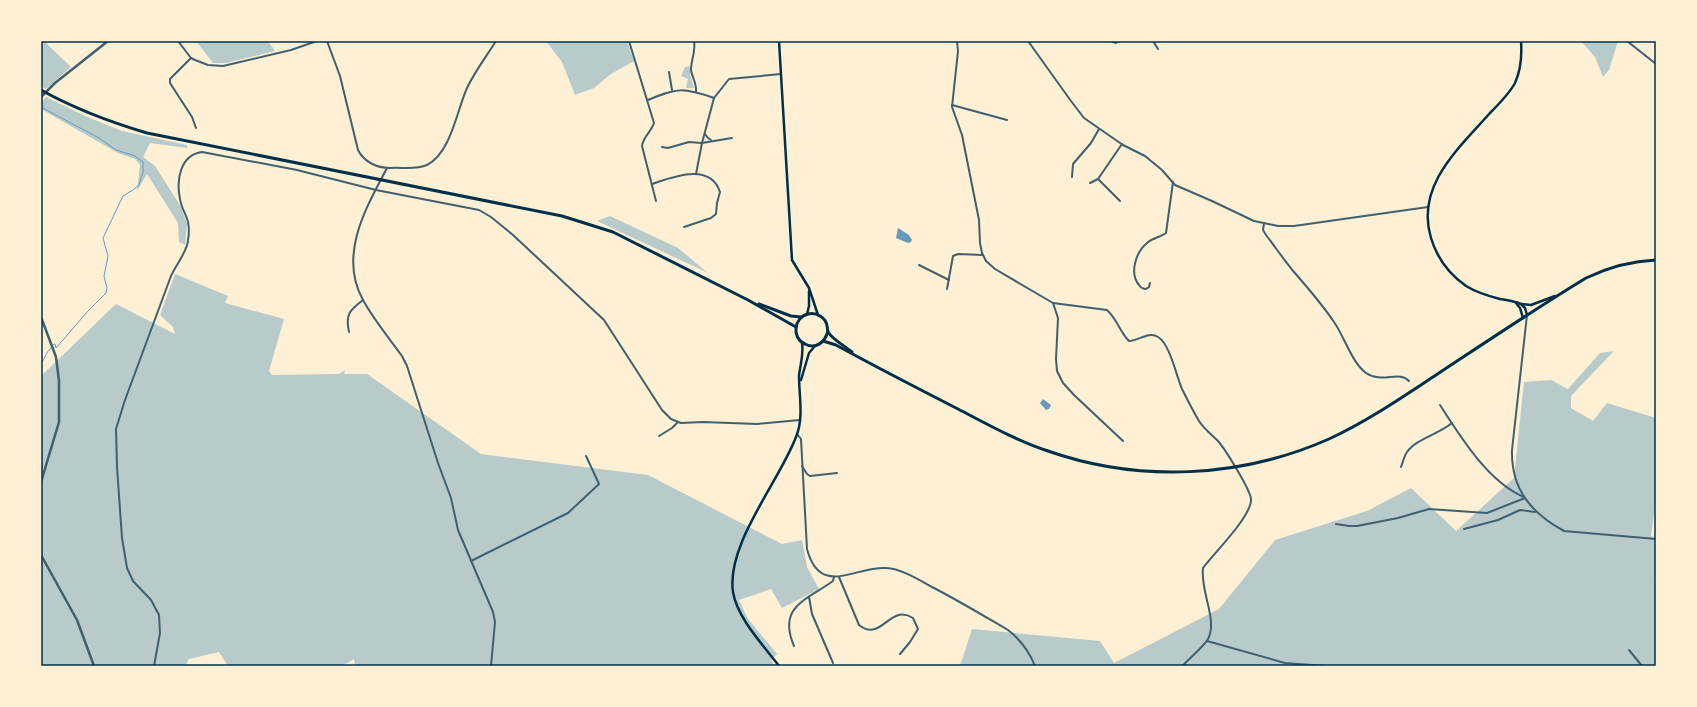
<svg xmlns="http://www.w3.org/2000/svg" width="1697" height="707" viewBox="0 0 1697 707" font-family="'Asap Condensed',sans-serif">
	<rect width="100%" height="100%" fill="#fdf0d5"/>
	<g fill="#b9caca">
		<polygon points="41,41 44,41 71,67 46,89 41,86"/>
		<polygon points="196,41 268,41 275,51 226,63 213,63"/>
		<polygon points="546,41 627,41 634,61 611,74 594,88 575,95 562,62"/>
		<polygon points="1581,41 1618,41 1609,70 1603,77 1595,57"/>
		<polygon points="690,66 690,75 694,88 686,88 688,79 681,76 685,67"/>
		<polygon points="46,97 85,116 122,131 187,145 187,148 150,143 143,157 155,166 181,207 187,224 185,245 179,242 178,223 147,174 137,191 140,165 135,159 118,153 41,109 41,103"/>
		<polygon points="610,216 678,248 708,273 597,221"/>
		<polygon points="175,274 228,296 225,303 284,319 269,371 272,375 339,374 345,370 344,374 367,374 481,454 648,475 782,544 802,540 807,567 819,589 782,608 771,589 739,600 748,619 777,654 771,660 775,666 355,666 354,659 342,666 228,666 219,652 189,659 185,666 41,666 41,376 116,304 175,334 173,327 160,315"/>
		<polygon points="1614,351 1571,396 1571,408 1593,421 1607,403 1656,418 1656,501 1651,536 1656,538 1656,574 1654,577 1656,579 1656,666 1515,666 1512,664 1510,666 960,666 972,629 1100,641 1114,663 1219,609 1275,540 1367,511 1411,488 1456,531 1514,478 1524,382 1551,380 1568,389 1600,353"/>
	</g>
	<g fill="#669bbc">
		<polygon points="898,228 909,235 912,240 911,242 908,243 896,238"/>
		<polygon points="1043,399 1051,405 1049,409 1046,410 1040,403"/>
	</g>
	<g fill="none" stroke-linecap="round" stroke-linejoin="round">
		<g stroke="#669bbc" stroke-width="1">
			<polyline points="41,107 99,138 116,150 135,156 143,162 143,172 139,185 133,190 123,196 103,238 108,256 104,276 107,288 106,293 88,311 56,348 55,344 53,345"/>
			<path d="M41 364C45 358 46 352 51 348"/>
		</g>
		<g stroke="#3f606c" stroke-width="2">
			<polyline points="178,41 191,58 195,60 208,65 223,66 291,50 317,41"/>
			<path d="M327 41 340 76 358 150C364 162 377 168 390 168 402 167 416 170 427 165 451 153 457 110 467 88 475 71 486 57 496 41"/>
			<path d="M629 41 654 123C651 132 643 137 642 146L656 201"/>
			<path d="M694 41C696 51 691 60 691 70 692 77 697 84 696 92"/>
			<path d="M957 41 958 51 952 107 962 135 979 220 980 243 982 253 986 261 995 269 1053 303 1107 310C1117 319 1120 332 1129 341 1138 341 1149 331 1158 337 1170 344 1176 375 1182 389 1187 399 1193 411 1199 421 1204 429 1211 434 1218 441 1225 449 1250 489 1251 499 1252 516 1214 553 1203 568 1200 592 1218 619 1208 639 1205 645 1188 660 1182 666"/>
			<polyline points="1028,41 1071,101 1084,118 1123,145 1145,156 1162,170 1175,185 1212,201 1254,221 1278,226 1294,226 1428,207"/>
			<polyline points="1111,41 1116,43 1119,41"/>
			<polyline points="1153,41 1158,49"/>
			<polyline points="1627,41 1656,64"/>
			<polyline points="191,58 170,79 170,83 192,117 196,128"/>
			<polyline points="669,72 672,90"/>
			<path d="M648 100C678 88 682 87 714 98"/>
			<polyline points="952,105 1007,120"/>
			<polyline points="705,134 708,138 711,140"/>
			<polyline points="662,147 668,148 689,142 702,143 714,98 729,79 781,74"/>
			<path d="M387 168C366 208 338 255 363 300 374 320 389 338 402 356L407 366 438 463 451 498 458 530 493 612 495 622 491 666"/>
			<polyline points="696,174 702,143 732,138"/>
			<polyline points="1072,177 1073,164 1091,143 1099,129"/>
			<polyline points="1098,179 1120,201"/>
			<polyline points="1090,183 1098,179 1122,144"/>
			<path d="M652 184C673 177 710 162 720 192L717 203 716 214 711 218 684 227"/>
			<path d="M1264 223 1263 230 1266 235C1276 248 1284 260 1294 272 1308 288 1322 304 1334 322 1344 336 1352 363 1366 373 1382 384 1399 370 1409 381"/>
			<polyline points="919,265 949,280"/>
			<path d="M1150 283 1149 287 1146 289C1143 289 1141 288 1139 285 1129 273 1136 252 1147 243 1152 238 1161 237 1166 233L1173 182"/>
			<polyline points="947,289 953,256 958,254 983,255"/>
			<polyline points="1053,303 1058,318 1056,359 1057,371 1063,383 1074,395 1123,441"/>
			<path d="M1527 315 1512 450C1511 489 1531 513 1564 531L1656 539"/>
			<path d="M349 332C345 314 350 310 363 300"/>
			<path d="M1440 405C1460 436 1488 482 1524 497"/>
			<path d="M797 434 801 439 807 549C820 598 855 566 886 568 903 569 919 580 934 588 959 601 984 616 1008 630 1021 640 1029 651 1035 666"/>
			<polyline points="659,436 672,428 678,422"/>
			<polyline points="802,466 807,474 810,476 837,473"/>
			<path d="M1401 467C1403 462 1404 456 1407 452 1416 439 1439 434 1452 423"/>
			<polyline points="1336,524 1349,526 1357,526 1398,518 1429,509 1487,513 1525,498"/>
			<polyline points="1464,529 1498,520 1520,510 1535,512"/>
			<polyline points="471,561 568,513 599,484 586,456"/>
			<path d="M839 577 859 625C882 643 889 603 913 618L918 629 910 642 900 654"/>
			<polyline points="809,597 812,614 833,663"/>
			<polyline points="1207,641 1285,663 1326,666"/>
			<path d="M794 646C777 606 807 600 833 581L834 577"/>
			<polyline points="1629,650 1642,666"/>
			<path d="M154 666 160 633 159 615 151 600 133 581 127 568 122 538 117 467 116 429 125 400 171 276C176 265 188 250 188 240 189 235 189 227 188 222 186 214 181 207 180 199 176 180 180 155 202 152L297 170 376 190 479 210 491 217 513 235 604 320 662 410 671 419 681 423 703 422 757 424 800 420"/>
		</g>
		<g stroke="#3f606c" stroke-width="2.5">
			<polyline points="41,97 55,83 108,41"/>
			<polyline points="41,317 56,357 59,381 59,422 41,482"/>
			<polyline points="41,555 77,620 94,666"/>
		</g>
		<g stroke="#003049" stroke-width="2.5">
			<polyline points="779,41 792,260 809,288 818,315"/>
			<path d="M1521 41C1522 55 1521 70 1515 83 1509 94 1499 104 1490 113 1459 148 1415 186 1431 238 1437 258 1449 274 1466 286 1476 292 1488 296 1500 299 1507 300 1514 301 1521 304L1525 308 1527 315"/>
			<polyline points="1516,303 1520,308 1523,318"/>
			<polyline points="1522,304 1531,305 1555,296"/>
			<polyline points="807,314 809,306 809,291"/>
			<polyline points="801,380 809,353 815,346"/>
			<path d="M779 666C764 646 737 618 733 592 726 544 779 482 796 437 804 418 799 396 799 376 800 365 804 355 802 343"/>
		</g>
		<g stroke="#003049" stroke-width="3">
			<path d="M41 90C75 109 110 122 147 133L562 216 613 232 748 300 796 327"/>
			<polyline points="759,304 791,316 801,317"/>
			<path d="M828 331C825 342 816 350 805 344 791 338 794 317 808 314 817 312 826 318 827 326 828 329 827 330 828 332 833 340 845 346 852 352"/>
			<path d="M823 341 836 345C876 367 917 388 958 409 987 424 1017 441 1048 451 1139 483 1241 478 1329 439 1366 422 1401 398 1436 375 1486 342 1535 309 1586 278 1609 267 1631 261 1656 260"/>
		</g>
	</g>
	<rect width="1697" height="707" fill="none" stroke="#fdf0d5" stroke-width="84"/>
	<rect x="42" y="42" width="1613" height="623" fill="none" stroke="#003049" stroke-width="1.5"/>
</svg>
